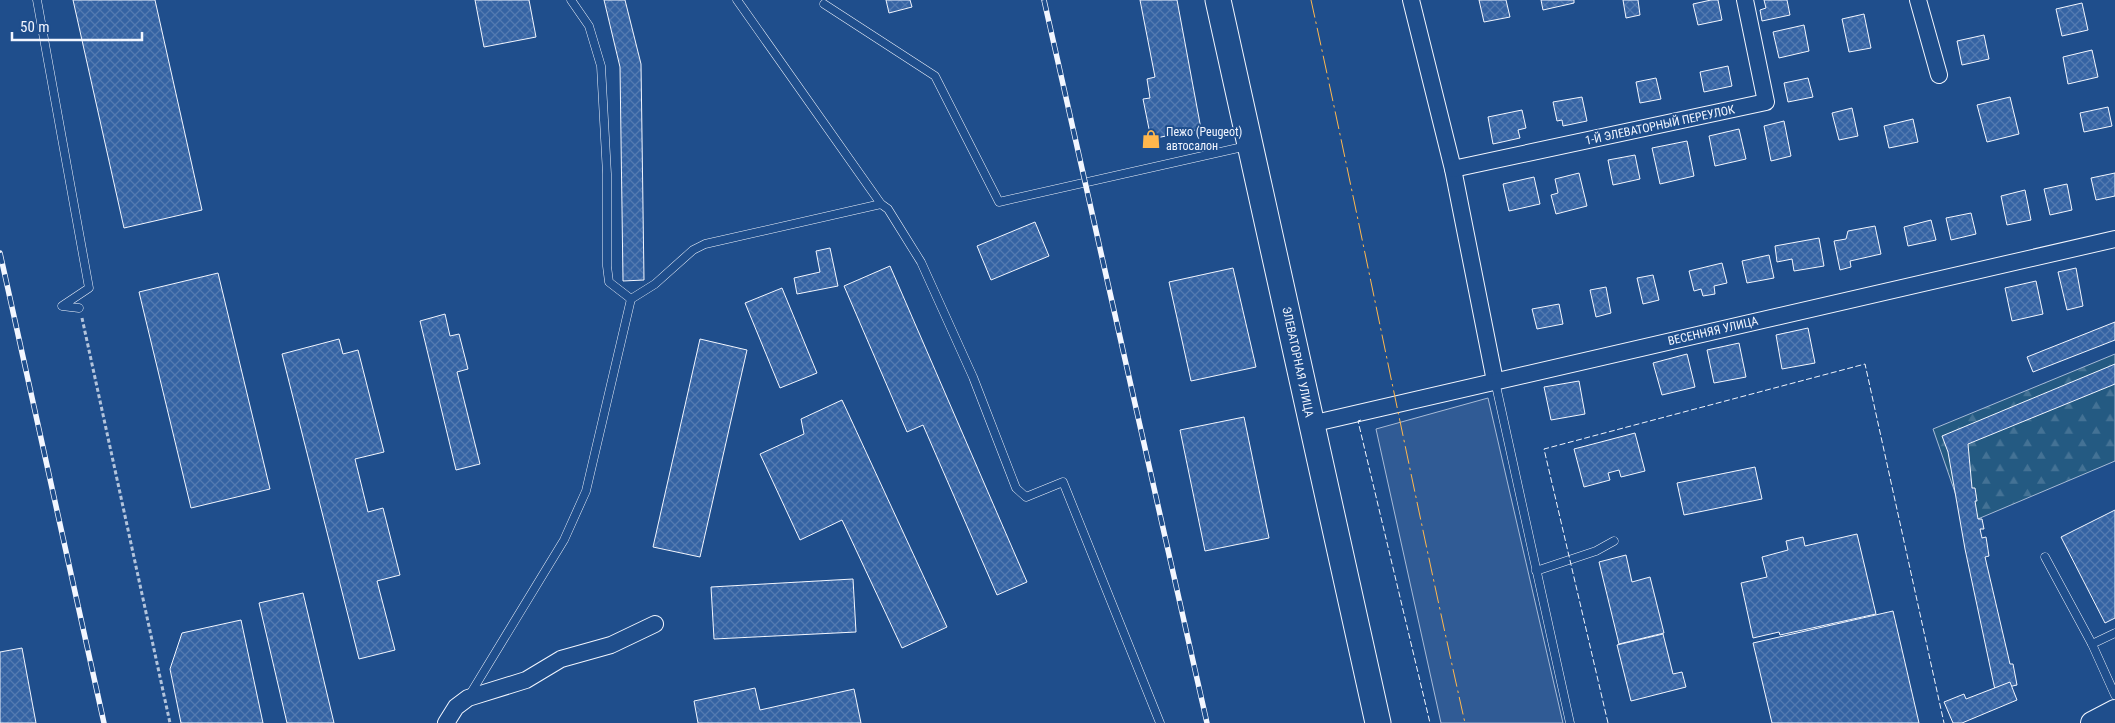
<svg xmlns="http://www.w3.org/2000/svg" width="2115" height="723" viewBox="0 0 2115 723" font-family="'Roboto Condensed',sans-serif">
	<defs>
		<pattern id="forest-firs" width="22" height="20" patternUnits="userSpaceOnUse" patternTransform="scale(1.25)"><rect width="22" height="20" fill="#245a82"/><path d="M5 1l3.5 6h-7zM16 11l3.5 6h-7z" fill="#447295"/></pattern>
		<pattern id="building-cross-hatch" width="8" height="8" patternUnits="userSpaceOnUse" patternTransform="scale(1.25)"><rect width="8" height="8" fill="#3563a3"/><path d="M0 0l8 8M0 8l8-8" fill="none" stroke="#537ab1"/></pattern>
	</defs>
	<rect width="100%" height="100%" fill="#1f4e8c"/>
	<polygon fill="url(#forest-firs)" stroke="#a8bbd7" points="2115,354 2115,461 1966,524 1933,429"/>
	<polygon fill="#305b95" stroke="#a8bbd7" points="1488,398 1563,723 1441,723 1376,429"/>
	<g fill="url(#building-cross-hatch)" stroke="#f2f6ff">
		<polygon points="73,0 155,0 202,210 124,228"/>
		<polygon points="475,0 529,0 536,37 484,47"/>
		<polygon points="604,0 625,0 641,64 644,280 623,281 620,67"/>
		<polygon points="886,0 910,0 912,7 889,13"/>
		<polygon points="1140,0 1177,0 1201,129 1151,139 1143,99 1150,98 1147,79 1155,77"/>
		<polygon points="1479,0 1506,0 1510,17 1484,22"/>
		<polygon points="1541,0 1574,0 1574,3 1543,10"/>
		<polygon points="1623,0 1638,0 1640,15 1626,18"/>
		<polygon points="1711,0 1718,0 1722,20 1698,25 1693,4"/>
		<polygon points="1764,0 1787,0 1790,15 1762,21 1760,10 1766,8"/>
		<polygon points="2082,3 2088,30 2062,36 2056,9"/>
		<polygon points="1864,14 1871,48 1849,52 1842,19"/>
		<polygon points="1804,25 1809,51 1779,58 1773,32"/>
		<polygon points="1984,35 1989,59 1962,65 1957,41"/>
		<polygon points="2092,50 2098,77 2068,84 2063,57"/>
		<polygon points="1728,66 1732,86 1704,92 1700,72"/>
		<polygon points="1656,78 1661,99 1640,103 1636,82"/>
		<polygon points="1808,78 1813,97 1788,102 1784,83"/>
		<polygon points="1582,97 1587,121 1563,126 1562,120 1557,121 1553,102"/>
		<polygon points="2010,97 2019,134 1987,142 1977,105"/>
		<polygon points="2108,107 2112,126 2084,132 2080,113"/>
		<polygon points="1852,108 1858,136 1839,140 1832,113"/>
		<polygon points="1522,110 1526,128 1518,130 1520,138 1493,144 1488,117"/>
		<polygon points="1913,119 1918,142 1889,148 1884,126"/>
		<polygon points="1784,121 1791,156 1771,161 1764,126"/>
		<polygon points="1739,129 1746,159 1715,166 1709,136"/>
		<polygon points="1687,141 1694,176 1660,184 1652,148"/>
		<polygon points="1635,155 1640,179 1613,185 1608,160"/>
		<polygon points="1579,173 1587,206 1556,214 1551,195 1558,193 1555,179"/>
		<polygon points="2115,173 2115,196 2096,200 2091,178"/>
		<polygon points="1534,177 1540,204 1509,211 1503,184"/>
		<polygon points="2067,184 2072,210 2050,215 2044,189"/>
		<polygon points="2025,190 2031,220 2007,225 2001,196"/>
		<polygon points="1971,213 1976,234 1951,240 1946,218"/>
		<polygon points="1931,220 1936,240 1908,246 1904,227"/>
		<polygon points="1035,222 1049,256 991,280 977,246"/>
		<polygon points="1875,226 1881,254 1850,261 1851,267 1840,270 1834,241 1846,239 1848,231"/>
		<polygon points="1819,238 1824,266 1794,271 1792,259 1777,262 1775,246"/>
		<polygon points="830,248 838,286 797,294 794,278 820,272 816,251"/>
		<polygon points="1769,255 1774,278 1747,283 1742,261"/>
		<polygon points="1722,263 1727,283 1714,286 1715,294 1703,296 1701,289 1694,291 1689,271"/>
		<polygon points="890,266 1027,582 997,595 923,425 907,432 844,286"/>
		<polygon points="1233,268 1256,367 1191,381 1169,282"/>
		<polygon points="2076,268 2083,306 2067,310 2058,272"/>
		<polygon points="218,273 270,489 191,508 139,292"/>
		<polygon points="1653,275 1659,300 1643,304 1637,278"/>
		<polygon points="2036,281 2043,314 2012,321 2005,288"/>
		<polygon points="1606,287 1611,313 1596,317 1590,290"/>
		<polygon points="782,288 817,373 780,388 745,303"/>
		<polygon points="1559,304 1563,324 1537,329 1532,309"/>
		<polygon points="445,314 450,336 459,334 468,369 457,372 480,464 456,470 420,321"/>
		<polygon points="2115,322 2115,340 2033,372 2027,357"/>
		<polygon points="1808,328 1815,363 1782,369 1776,335"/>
		<polygon points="339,339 343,354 358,350 384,452 355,459 368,512 383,508 400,575 377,581 395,650 359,659 282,354"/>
		<polygon points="700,339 747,350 700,557 653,547"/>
		<polygon points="1739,343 1746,377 1714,383 1707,350"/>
		<polygon points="1687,354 1695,387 1662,395 1653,363"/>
		<polygon points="2115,364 2115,384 1968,444 1972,488 1975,488 1977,501 1975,501 1978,519 1982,519 1984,529 1980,529 1982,538 1986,537 1989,556 1985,557 2010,664 2013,664 2017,685 1995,690 1965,549 1948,452 1942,436"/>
		<polygon points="1579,381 1585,414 1551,420 1544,387"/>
		<polygon points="842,400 947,627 902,648 842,520 800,540 760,454 804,434 801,419"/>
		<polygon points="1244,417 1269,538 1205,551 1180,430"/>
		<polygon points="1635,433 1645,471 1621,477 1619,470 1608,473 1610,480 1584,487 1574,449"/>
		<polygon points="1755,467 1762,499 1684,515 1677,483"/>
		<polygon points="2115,510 2115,618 2105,623 2061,537"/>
		<polygon points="1857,534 1876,614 1780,635 1779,632 1753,638 1741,583 1767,577 1762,557 1788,550 1786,541 1803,537 1805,546"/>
		<polygon points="1626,555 1632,582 1650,577 1664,633 1619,644 1599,562"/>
		<polygon points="853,579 856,632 714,639 711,587"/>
		<polygon points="303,593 334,723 287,723 259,603"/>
		<polygon points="1893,611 1919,723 1772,723 1753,643"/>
		<polygon points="241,620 263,723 181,723 170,669 182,633"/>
		<polygon points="1663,634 1673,674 1682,672 1686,687 1631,701 1617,645"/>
		<polygon points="22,648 36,723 0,723 0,652"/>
		<polygon points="2010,682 2017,700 1962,723 1953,723 1944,702 1964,694 1966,699"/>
		<polygon points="755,688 760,710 854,689 861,723 698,723 694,701"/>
	</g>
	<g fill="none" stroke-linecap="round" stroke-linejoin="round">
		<g stroke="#f2f6ff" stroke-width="9">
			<g id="service">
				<polyline points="37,0 89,288 62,306 79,308"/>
				<polyline points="571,0 589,26 601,66 607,174 607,266 609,282 631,299"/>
				<polyline points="737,0 881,204"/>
				<polyline points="824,4 935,76 999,202 1247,146"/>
				<polyline points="1495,381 1570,723"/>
				<polyline points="2045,557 2092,644"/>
				<polyline points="1536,571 1596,551 1614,541"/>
				<polyline points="2115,633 2092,644 2115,695"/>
				<polyline points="469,696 564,540 586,491 631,299 655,284 693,250 705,244 881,204 888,209 921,262 945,315 973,377 1016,488 1026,497 1063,482 1160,723"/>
			</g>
		</g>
		<g stroke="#f2f6ff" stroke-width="18">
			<g id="minor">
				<polyline points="1411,0 1453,169 1495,381"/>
				<polyline points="1918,0 1939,75"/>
				<polyline points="1453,169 1766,102 1745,0"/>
				<polyline points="1311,424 2115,239"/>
				<polyline points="446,723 456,707 468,698 526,680 561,659 611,645 655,624"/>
			</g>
		</g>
		<g stroke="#f2f6ff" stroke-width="24">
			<polyline id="secondary" points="2092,723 2115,711"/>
		</g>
		<g stroke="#f2f6ff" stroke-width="27">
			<polyline id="primary" points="1218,0 1378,723"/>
		</g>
		<polyline stroke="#b3c4dc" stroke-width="3" stroke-dasharray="4 2.5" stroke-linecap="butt" points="82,318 170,723"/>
		<use href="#service" stroke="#1f4e8c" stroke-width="8"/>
		<use href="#minor" stroke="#1f4e8c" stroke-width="16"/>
		<use href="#secondary" stroke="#1f4e8c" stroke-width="22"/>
		<use href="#primary" stroke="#1f4e8c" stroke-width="25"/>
		<g stroke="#f2f6ff" stroke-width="5.5">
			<g id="rail">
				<polyline points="1044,0 1207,723"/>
				<polyline points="0,253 104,723"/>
			</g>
		</g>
		<use href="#rail" stroke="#1f4e8c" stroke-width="4" stroke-dasharray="11" stroke-linecap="butt"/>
		<g stroke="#f2f6ff" stroke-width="1" stroke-dasharray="6 2.5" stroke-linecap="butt">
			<polyline points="1361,420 1358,421 1430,723"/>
			<polyline points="1608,723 1544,449 1865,364 1944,723"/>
		</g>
		<path stroke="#ffb74d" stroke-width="1" stroke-dasharray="18 4 2.5 4" stroke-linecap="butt" d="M1311 0C1364 241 1411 483 1465 723"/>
	</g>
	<defs>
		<g id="shop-bare" transform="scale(1.5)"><path d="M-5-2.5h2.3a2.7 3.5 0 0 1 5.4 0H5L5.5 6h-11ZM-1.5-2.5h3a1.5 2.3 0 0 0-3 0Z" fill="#ffb74d" stroke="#1f4e8c" stroke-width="2.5" paint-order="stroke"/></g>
	</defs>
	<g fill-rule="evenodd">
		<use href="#shop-bare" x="1151" y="139"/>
	</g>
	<g text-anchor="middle" stroke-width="4" stroke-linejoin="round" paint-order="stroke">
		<g font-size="12" fill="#f2f6ff" stroke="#1f4e8c">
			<text transform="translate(1660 125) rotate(-12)" y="4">1-Й ЭЛЕВАТОРНЫЙ ПЕРЕУЛОК</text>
			<text transform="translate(1713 331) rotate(-13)" y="4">ВЕСЕННЯЯ УЛИЦА</text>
			<text transform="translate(1298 362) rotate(78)" y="4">ЭЛЕВАТОРНАЯ УЛИЦА</text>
		</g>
		<g font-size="12" fill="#f2f6ff" stroke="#1f4e8c" text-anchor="start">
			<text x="1166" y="136">Пежо (Peugeot)<tspan x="1166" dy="14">автосалон</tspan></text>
		</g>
	</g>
	<path d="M12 32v8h130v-8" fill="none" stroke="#f2f6ff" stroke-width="2.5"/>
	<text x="20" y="32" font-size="15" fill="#f2f6ff" stroke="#1f4e8c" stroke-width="4" paint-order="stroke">50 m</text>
</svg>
